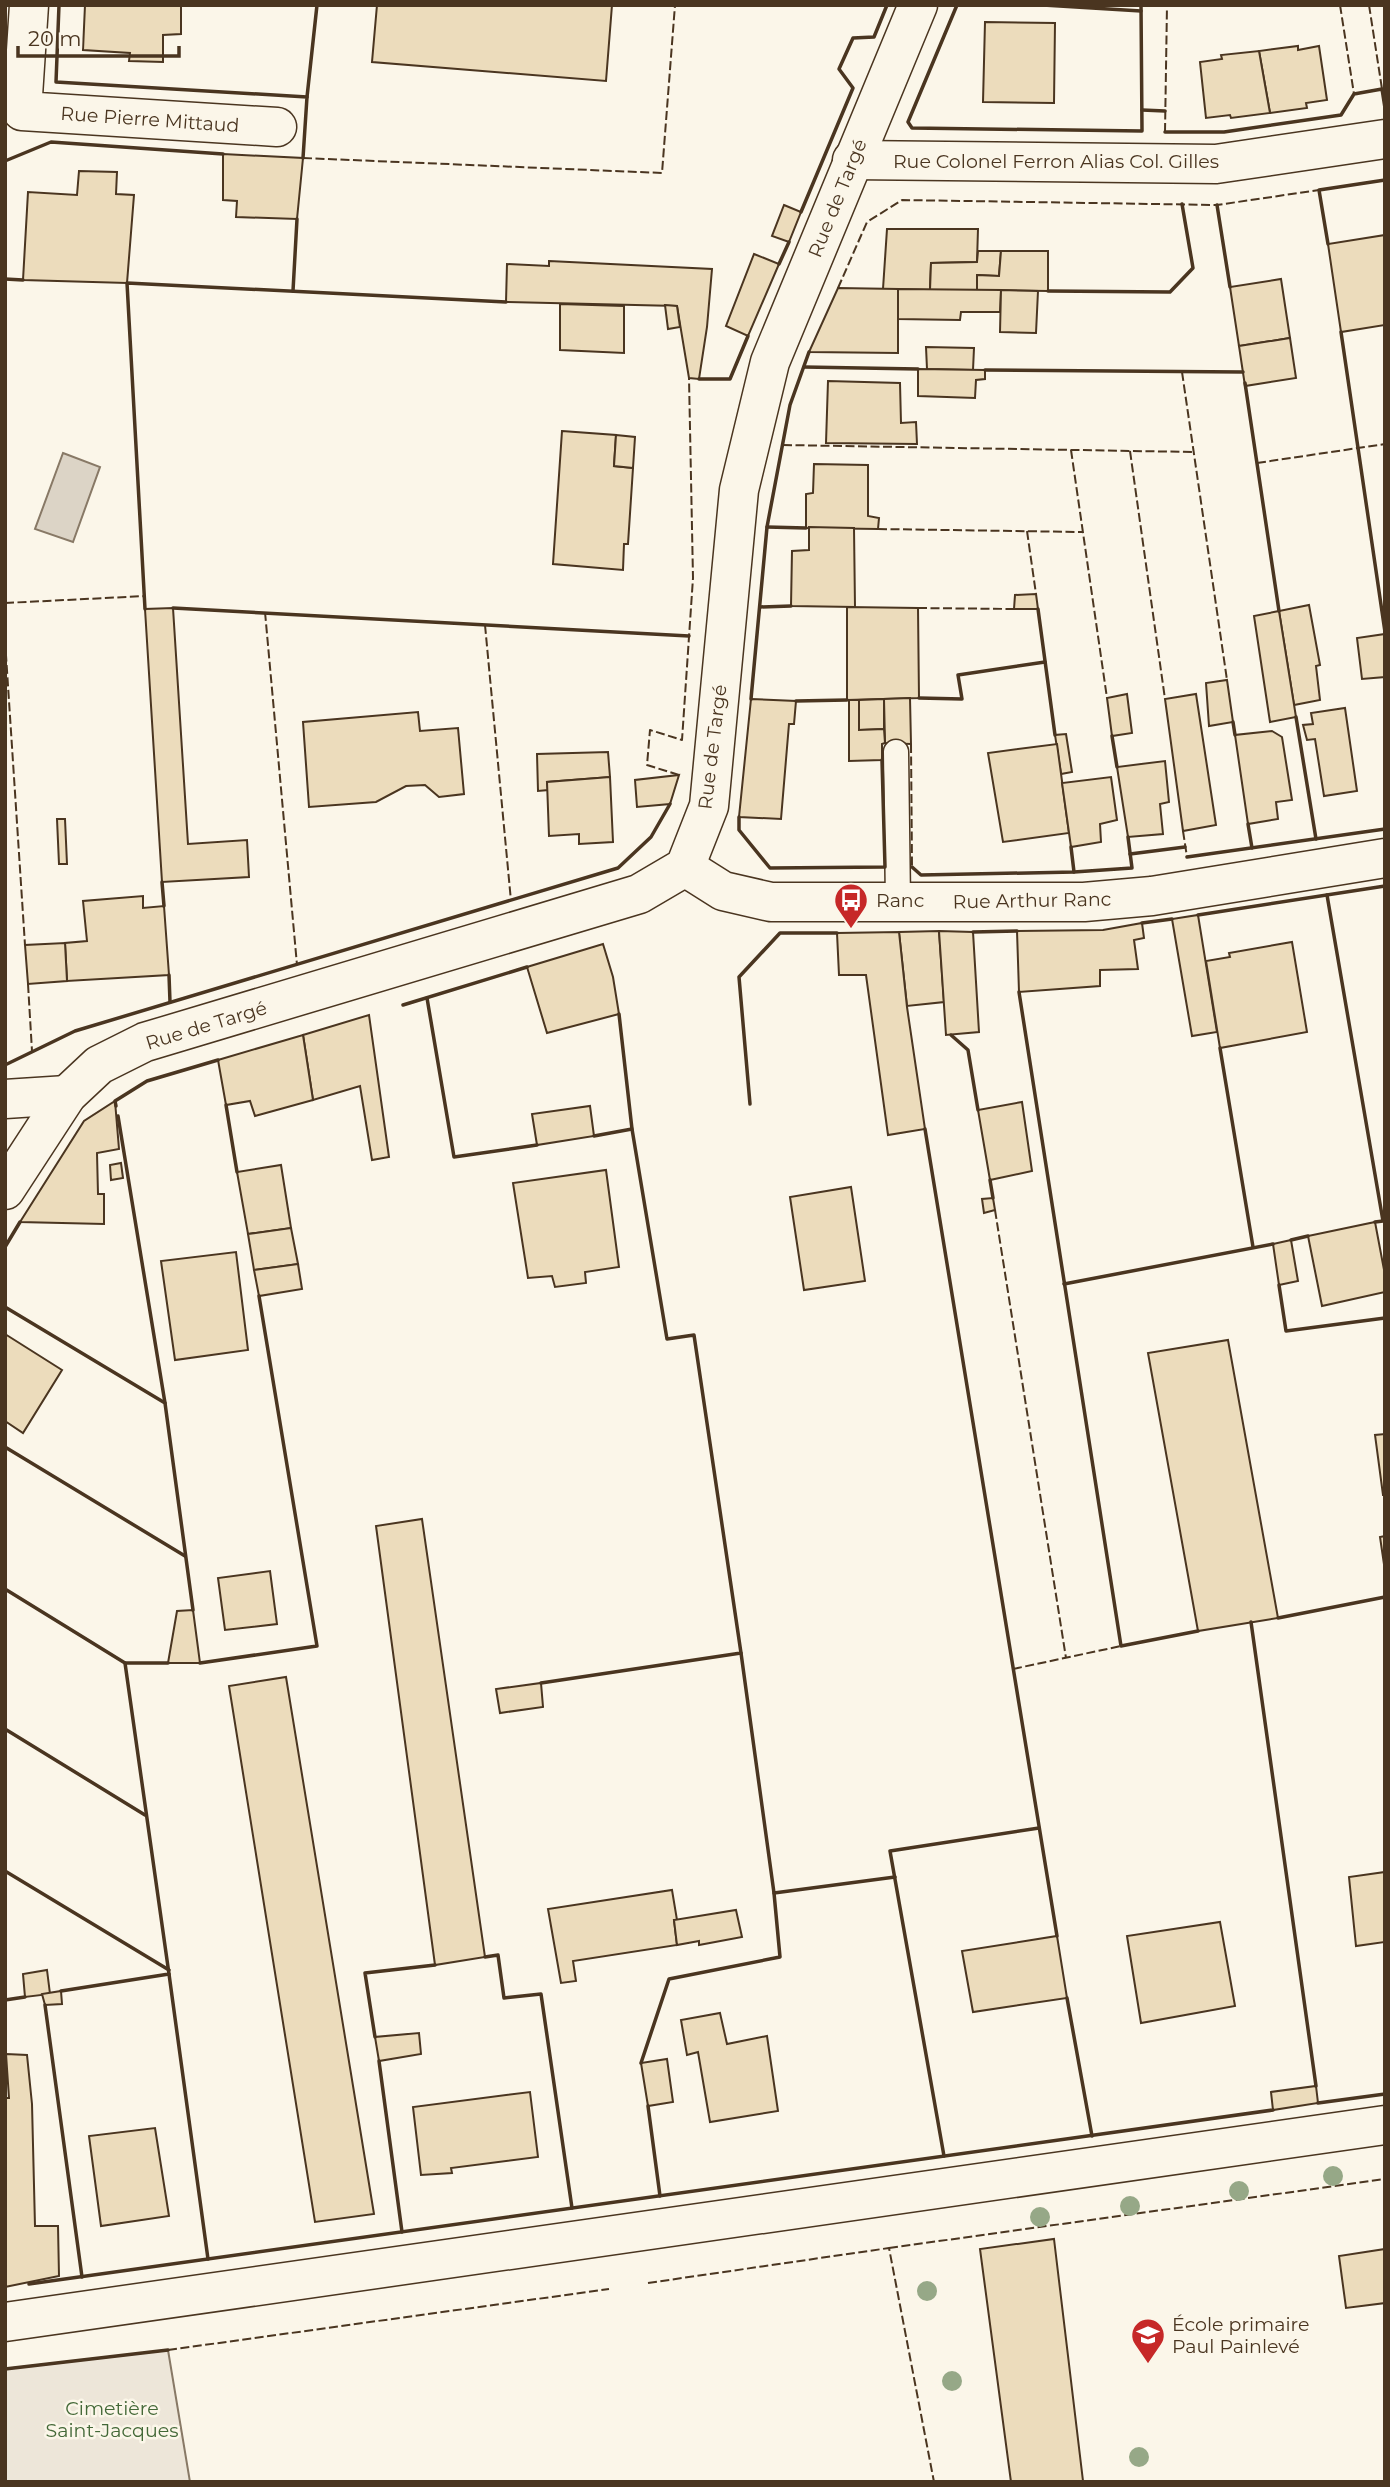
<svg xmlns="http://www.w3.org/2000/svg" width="1390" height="2487" viewBox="0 0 1390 2487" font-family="Montserrat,sans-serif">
	<rect width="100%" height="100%" fill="#fbf6e9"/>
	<polygon fill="#ede6d9" stroke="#887966" stroke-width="2" points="168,2350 190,2482 5,2482 5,2369"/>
	<polygon fill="#dcd4c6" stroke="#887966" stroke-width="2" points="63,453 100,467 73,542 35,529"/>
	<g fill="#ecdcbc" stroke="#4a3520" stroke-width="2">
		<polygon points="85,5 181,5 181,34 163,35 163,62 129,61 130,53 83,50"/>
		<polygon points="377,5 612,5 606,81 372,62"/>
		<polygon points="985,22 1055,23 1054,103 983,102"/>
		<polygon points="1298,46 1298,50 1319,46 1327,100 1306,103 1307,108 1270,113 1259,51"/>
		<polygon points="1259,51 1270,113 1231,118 1230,115 1206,118 1200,62 1222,59 1221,55"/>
		<polygon points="223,154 303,158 297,219 236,217 237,201 223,200"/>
		<polygon points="79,171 117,172 116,194 134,195 127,283 23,280 28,192 77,195"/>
		<polygon points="784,205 801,212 789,242 772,236"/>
		<polygon points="887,229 978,229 977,262 931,263 930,290 883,289"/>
		<polygon points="1385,235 1385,325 1341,332 1328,244"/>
		<polygon points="978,251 1001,251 999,276 977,275 977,290 930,290 931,263 977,262"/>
		<polygon points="1001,251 1048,251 1048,291 977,290 977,275 999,276"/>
		<polygon points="754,254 779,264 748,336 726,326"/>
		<polygon points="549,261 712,269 707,327 699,379 689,378 677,306 506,302 507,264 549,266"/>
		<polygon points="1281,279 1290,338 1239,346 1230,287"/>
		<polygon points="838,288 898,289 898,353 809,352"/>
		<polygon points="898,289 1001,290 1000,312 961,312 960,320 898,319"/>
		<polygon points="1001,290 1038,291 1036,333 1000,332"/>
		<polygon points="560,304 624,306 624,353 560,350"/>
		<polygon points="665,305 677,306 680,327 668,329"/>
		<polygon points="1290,338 1296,378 1245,386 1239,346"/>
		<polygon points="926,347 974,348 973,370 927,369"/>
		<polygon points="918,369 985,370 985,379 976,380 975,398 918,396"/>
		<polygon points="828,381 900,383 901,423 916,422 917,444 826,443"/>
		<polygon points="562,431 616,435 614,466 633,468 628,544 624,544 623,570 553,564"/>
		<polygon points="616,435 635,437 633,468 614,466"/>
		<polygon points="814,464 868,465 868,516 879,518 878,529 806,528 806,494 813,493"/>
		<polygon points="809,527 854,528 855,607 791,606 792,551 809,550"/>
		<polygon points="1036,594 1038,609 1014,609 1015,595"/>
		<polygon points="1309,605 1320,665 1316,666 1320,700 1294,705 1279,611"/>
		<polygon points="847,607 918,608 919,698 847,700"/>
		<polygon points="173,608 188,844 247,840 249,877 162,882 145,609"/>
		<polygon points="1279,611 1296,717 1270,722 1254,616"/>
		<polygon points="1385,634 1385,677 1362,679 1357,638"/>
		<polygon points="1227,680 1233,722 1209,726 1206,683"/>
		<polygon points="1127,694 1132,733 1112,736 1107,698"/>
		<polygon points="1196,694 1216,825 1183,831 1165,699"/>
		<polygon points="910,698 911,744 885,743 884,699"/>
		<polygon points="751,699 796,701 794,724 789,724 781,819 739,817"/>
		<polygon points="884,699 884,729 859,730 859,700"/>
		<polygon points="849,700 859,700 859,730 884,729 885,743 882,744 882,760 849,761"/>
		<polygon points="1345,708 1357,791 1324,796 1315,739 1307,740 1303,725 1313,724 1311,713"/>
		<polygon points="418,712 420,731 458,728 464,794 439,797 425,785 406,786 376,802 309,807 303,722"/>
		<polygon points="1272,731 1282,737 1292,800 1276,802 1278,819 1248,824 1235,735"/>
		<polygon points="1066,734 1072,772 1061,774 1055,735"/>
		<polygon points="1057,744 1069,833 1003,842 988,753"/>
		<polygon points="608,752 610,777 547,782 548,790 538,791 537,754"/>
		<polygon points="1165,761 1169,802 1160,804 1163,834 1128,837 1117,767"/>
		<polygon points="679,775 670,804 637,807 635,780"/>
		<polygon points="610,777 613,842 579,844 579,834 549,836 547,782"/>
		<polygon points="1111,777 1117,820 1100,824 1101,842 1071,847 1062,783"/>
		<polygon points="57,819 65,819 67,864 59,864"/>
		<polygon points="143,896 143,908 164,906 169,975 67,981 65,943 87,941 83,901"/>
		<polygon points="1198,915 1217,1032 1192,1036 1172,919"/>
		<polygon points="1142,923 1144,938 1134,940 1138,969 1100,970 1100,986 1019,992 1017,931 1103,930"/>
		<polygon points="939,931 944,1002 907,1006 899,932"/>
		<polygon points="939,931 973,932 979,1032 946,1035"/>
		<polygon points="899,932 907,1007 925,1129 888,1135 866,975 839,975 837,933"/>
		<polygon points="1292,942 1307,1032 1220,1048 1206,961 1230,957 1229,953"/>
		<polygon points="65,943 67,981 28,984 25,945"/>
		<polygon points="603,944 613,977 619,1014 547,1033 527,967"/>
		<polygon points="369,1015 389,1157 372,1160 360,1086 313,1100 303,1035"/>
		<polygon points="303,1035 313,1100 255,1116 250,1101 226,1105 218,1060"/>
		<polygon points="115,1101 119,1149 97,1153 98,1194 104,1194 104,1224 20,1222 84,1121"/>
		<polygon points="1022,1102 1032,1171 990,1180 978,1110"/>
		<polygon points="590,1106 594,1136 537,1145 532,1114"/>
		<polygon points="121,1163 123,1178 111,1180 110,1165"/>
		<polygon points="281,1165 291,1228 248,1234 237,1172"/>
		<polygon points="606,1170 619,1267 585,1272 586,1283 555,1287 552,1276 528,1278 513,1183"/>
		<polygon points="851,1187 865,1281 804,1290 790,1197"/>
		<polygon points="993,1198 995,1210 984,1213 982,1199"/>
		<polygon points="1375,1222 1385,1275 1385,1292 1322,1306 1308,1236"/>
		<polygon points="291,1228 298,1264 254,1270 248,1234"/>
		<polygon points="1291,1240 1298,1281 1279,1285 1273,1244"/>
		<polygon points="236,1252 248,1350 175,1360 161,1261"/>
		<polygon points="298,1264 302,1289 259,1296 254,1270"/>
		<polygon points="5,1334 62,1370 23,1433 5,1421"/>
		<polygon points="1228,1340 1278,1618 1198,1631 1148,1353"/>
		<polygon points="1385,1434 1385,1495 1383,1495 1375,1435"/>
		<polygon points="422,1519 485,1957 435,1965 376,1526"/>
		<polygon points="1385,1536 1385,1571 1380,1537"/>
		<polygon points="270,1571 277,1624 225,1630 218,1578"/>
		<polygon points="193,1610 200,1663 168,1663 177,1611"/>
		<polygon points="286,1677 374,2214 315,2222 229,1686"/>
		<polygon points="541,1683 543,1707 500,1713 496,1689"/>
		<polygon points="1385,1872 1385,1942 1356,1946 1349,1877"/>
		<polygon points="672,1890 677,1920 674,1920 677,1945 573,1961 576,1981 561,1983 548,1909"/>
		<polygon points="736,1910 742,1937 699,1945 699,1941 677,1945 674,1920"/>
		<polygon points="1220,1922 1235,2006 1141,2023 1127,1936"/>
		<polygon points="1057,1936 1067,1998 973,2012 962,1951"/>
		<polygon points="47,1970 50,1994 25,1997 23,1974"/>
		<polygon points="61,1991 62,2004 45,2005 42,1994"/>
		<polygon points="720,2013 727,2044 767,2036 778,2111 710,2122 698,2052 687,2055 681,2020"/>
		<polygon points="419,2033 421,2054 379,2061 375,2037"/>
		<polygon points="6,2054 27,2055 32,2104 35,2226 58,2226 59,2276 5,2287 5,2098 9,2098"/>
		<polygon points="667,2059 673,2102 648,2106 641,2063"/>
		<polygon points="1316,2086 1318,2103 1273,2110 1271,2092"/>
		<polygon points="530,2092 538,2157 451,2168 452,2173 421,2175 413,2107"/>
		<polygon points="155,2128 169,2216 101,2226 89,2136"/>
		<polygon points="1054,2239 1083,2481 1011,2482 980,2249"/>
		<polygon points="1385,2249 1385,2303 1346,2308 1339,2256"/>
	</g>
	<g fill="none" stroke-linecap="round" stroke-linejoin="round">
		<g stroke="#4a3520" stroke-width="27">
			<polyline id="service" points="896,752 898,902"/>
		</g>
		<g stroke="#4a3520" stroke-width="41">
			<g id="minor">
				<polyline points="29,5 22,111 277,127"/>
				<polyline points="852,160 1216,164 1385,139"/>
				<polyline points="685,867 723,891 771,902 1084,902 1152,896 1385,858"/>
				<polyline points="5,1099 67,1095"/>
				<polyline points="5,2322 1385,2125"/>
			</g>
		</g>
		<g stroke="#4a3520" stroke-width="41">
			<polyline id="tertiary" points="5,1190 67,1095 99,1065 145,1042 639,894 685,867 709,806 739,490 770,362 918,5"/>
		</g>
		<use href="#service" stroke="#fbf6e9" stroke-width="24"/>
		<use href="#minor" stroke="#fbf6e9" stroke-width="38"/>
		<use href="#tertiary" stroke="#fbf6e9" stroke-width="38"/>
		<g stroke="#4a3520" stroke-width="2" stroke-dasharray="9 3.5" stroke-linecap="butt">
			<polyline points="1340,5 1354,94"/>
			<polyline points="1369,5 1382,89"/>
			<polyline points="1165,132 1167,5"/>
			<polyline points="303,158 662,173 675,5"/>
			<polyline points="838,288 867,222 902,200 1217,205 1319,190"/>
			<polyline points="1182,372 1227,680"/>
			<polyline points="783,445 1193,452"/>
			<polyline points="1071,450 1107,698"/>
			<polyline points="1130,451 1165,699"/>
			<polyline points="1257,463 1385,444"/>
			<polyline points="878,529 1083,532"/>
			<polyline points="1027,531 1036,594"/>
			<polyline points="5,603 145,596"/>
			<polyline points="918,608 1014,609"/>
			<polyline points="265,612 297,965"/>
			<polyline points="485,625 511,901"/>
			<polyline points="5,640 25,945"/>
			<polyline points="911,744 912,867"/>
			<polyline points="679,775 647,765 650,730 682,740 693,578 689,378"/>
			<polyline points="1183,831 1187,857"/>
			<polyline points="28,984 32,1051"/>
			<polyline points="995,1210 1066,1658"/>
			<polyline points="1013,1669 1121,1646"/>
			<polyline points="889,2248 1385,2179"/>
			<polyline points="648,2283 889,2248 934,2482"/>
			<polyline points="168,2350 609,2289"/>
		</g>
		<g stroke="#4a3520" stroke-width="3.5">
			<polyline points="59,5 56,82 307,97 303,158"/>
			<polyline points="957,5 908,122 912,128 1142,131 1141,5"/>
			<polyline points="1043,5 1141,11"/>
			<polyline points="307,97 317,5"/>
			<polyline points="1142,110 1165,111"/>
			<polyline points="1165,132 1224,132 1341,115 1354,94 1382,89 1385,108"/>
			<polyline points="5,161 51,142 223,154"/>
			<polyline points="1217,205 1230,287"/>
			<polyline points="801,212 853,88 839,69 853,38 874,37 887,5"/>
			<polyline points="1328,244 1319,190 1385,180"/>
			<polyline points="779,264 789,242"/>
			<polyline points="5,279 23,280"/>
			<polyline points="293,291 297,219"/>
			<polyline points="1048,291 1170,292 1193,268 1182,204"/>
			<polyline points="1341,332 1385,632"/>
			<polyline points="804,367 918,369"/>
			<polyline points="985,370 1243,372"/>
			<polyline points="699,379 730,379 748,336"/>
			<polyline points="1245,383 1279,611"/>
			<polyline points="767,527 806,528"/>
			<polyline points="760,607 791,606"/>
			<polyline points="173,608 689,636"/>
			<polyline points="145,609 127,283 506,302"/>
			<polyline points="1038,609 1055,735"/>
			<polyline points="919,698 962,699 958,675 1045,662"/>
			<polyline points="751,699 767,527 790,405 809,352"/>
			<polyline points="796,701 847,700"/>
			<polyline points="1296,717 1316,839"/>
			<polyline points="1233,722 1235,735"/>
			<polyline points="1112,736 1117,767"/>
			<polyline points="739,817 739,830 770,868 885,867 882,760"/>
			<polyline points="1248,824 1252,848"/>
			<polyline points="1071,847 1074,872"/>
			<polyline points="1130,854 1185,847"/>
			<polyline points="1187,857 1385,829"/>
			<polyline points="912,867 921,875 1074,872 1132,868 1128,837"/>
			<polyline points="162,882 164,906"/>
			<polyline points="1327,895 1383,1221 1375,1222"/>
			<polyline points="1198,915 1385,886"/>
			<polyline points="1142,923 1172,919"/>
			<polyline points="973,932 1017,931"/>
			<polyline points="169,975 170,1002"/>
			<polyline points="1019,992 1121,1646 1198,1631"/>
			<polyline points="427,998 454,1157 537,1145"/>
			<polyline points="403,1005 527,967"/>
			<polyline points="951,1035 968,1050 978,1110"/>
			<polyline points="1220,1048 1253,1247"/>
			<polyline points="5,1065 75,1031 618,868 651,837 670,804"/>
			<polyline points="750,1104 739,977 780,933 837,933"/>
			<polyline points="226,1105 237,1172"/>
			<polyline points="116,1106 115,1101 147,1081 218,1060"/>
			<polyline points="118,1116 165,1403"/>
			<polyline points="925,1129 1057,1936"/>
			<polyline points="594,1136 632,1129"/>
			<polyline points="990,1180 993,1198"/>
			<polyline points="1291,1240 1308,1236"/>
			<polyline points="5,1247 20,1222"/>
			<polyline points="1064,1284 1273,1244"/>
			<polyline points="1279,1285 1286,1331 1385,1318"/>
			<polyline points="5,1307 165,1403 193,1610"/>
			<polyline points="5,1447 185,1556"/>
			<polyline points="5,1589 125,1663"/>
			<polyline points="1278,1618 1385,1597"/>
			<polyline points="1251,1622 1316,2086"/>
			<polyline points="741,1653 774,1893 895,1877"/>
			<polyline points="200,1663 317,1646 259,1296"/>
			<polyline points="541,1683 741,1653 694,1335 667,1339 632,1129 619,1014"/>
			<polyline points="5,1729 145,1815"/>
			<polyline points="5,1871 169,1970"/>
			<polyline points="485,1957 498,1955 504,1998 541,1994 572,2208"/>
			<polyline points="169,1974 208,2259"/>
			<polyline points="61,1991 169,1974 125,1663 168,1663"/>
			<polyline points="1067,1998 1092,2136"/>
			<polyline points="5,2000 25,1997"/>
			<polyline points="45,2005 82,2277"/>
			<polyline points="375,2037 365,1973 435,1965"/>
			<polyline points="379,2061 402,2232"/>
			<polyline points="641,2063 669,1979 780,1957 774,1893"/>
			<polyline points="1318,2103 1385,2094"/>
			<polyline points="648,2106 660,2196"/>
			<polyline points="944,2156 890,1851 1039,1828"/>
			<polyline points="29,2284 1273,2110"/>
			<polyline points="5,2369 168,2350"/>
		</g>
	</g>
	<g fill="#96a887">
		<circle cx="1333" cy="2176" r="10"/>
		<circle cx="1239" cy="2191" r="10"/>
		<circle cx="1130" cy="2206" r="10"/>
		<circle cx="1040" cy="2217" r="10"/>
		<circle cx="927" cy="2291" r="10"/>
		<circle cx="952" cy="2381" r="10"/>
		<circle cx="1139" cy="2457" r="10"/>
	</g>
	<defs>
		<g id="bus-pin" transform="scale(1.75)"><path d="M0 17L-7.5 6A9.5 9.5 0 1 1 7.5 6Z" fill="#c62828" stroke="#fbf6e9"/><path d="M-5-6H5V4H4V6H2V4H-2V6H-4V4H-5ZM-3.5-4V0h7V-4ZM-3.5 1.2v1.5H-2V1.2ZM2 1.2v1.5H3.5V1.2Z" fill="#fff"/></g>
		<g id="school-pin" transform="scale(1.75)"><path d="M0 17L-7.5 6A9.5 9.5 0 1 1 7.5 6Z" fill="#c62828" stroke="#fbf6e9"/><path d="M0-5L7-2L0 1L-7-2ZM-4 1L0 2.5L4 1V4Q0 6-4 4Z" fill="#fff"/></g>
	</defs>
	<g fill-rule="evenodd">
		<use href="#bus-pin" x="851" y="900"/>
		<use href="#school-pin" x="1148" y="2335"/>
	</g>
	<g text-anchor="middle" stroke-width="5" stroke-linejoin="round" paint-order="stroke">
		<g font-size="19" fill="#4a3520" stroke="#fbf6e9">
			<text transform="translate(150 119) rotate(4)" y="7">Rue Pierre Mittaud</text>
			<text x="1056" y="168">Rue Colonel Ferron Alias Col. Gilles</text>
			<text transform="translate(837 198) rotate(-68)" y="7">Rue de Targé</text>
			<text transform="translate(712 747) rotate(-83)" y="7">Rue de Targé</text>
			<text transform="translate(1032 900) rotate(-1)" y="7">Rue Arthur Ranc</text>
			<text transform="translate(206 1025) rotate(-17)" y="7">Rue de Targé</text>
		</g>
		<g font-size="19" fill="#4a3520" stroke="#fbf6e9" text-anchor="start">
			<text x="876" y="907">Ranc</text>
			<text x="1172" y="2331">École primaire<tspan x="1172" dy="22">Paul Painlevé</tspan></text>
		</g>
		<g font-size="19" fill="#436837" stroke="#fbf6e9">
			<text x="112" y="2415">Cimetière<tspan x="112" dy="22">Saint-Jacques</tspan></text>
		</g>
	</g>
	<rect width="1390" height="2487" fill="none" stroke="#4a3520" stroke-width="14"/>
	<path d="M18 46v10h161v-10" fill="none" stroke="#4a3520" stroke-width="3.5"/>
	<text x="28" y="46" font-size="21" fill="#4a3520" stroke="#fbf6e9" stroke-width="5" paint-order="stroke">20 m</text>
</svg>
